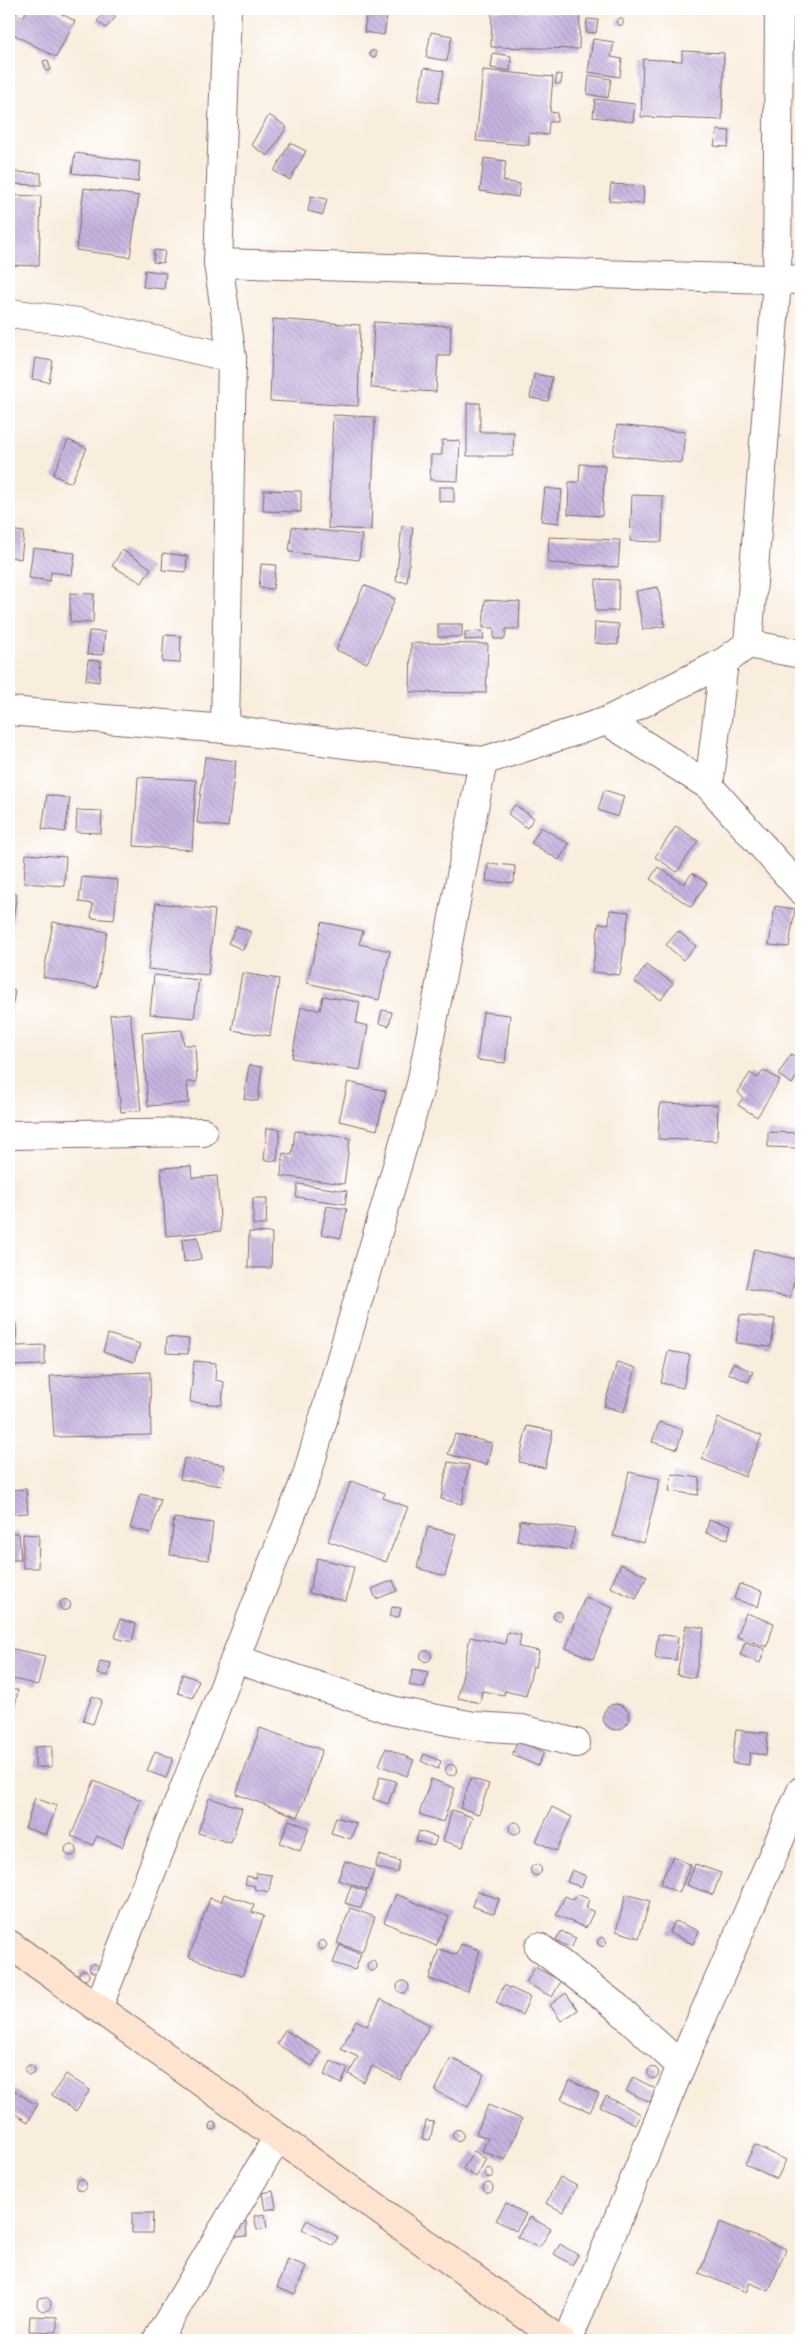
<svg xmlns="http://www.w3.org/2000/svg" width="810" height="2349" viewBox="0 0 810 2349" font-family="'Balsamiq Sans',sans-serif">
	<defs>
		<pattern id="building-back-hatch" width="6" height="6" patternUnits="userSpaceOnUse" patternTransform="scale(1.25)"><rect width="6" height="6" fill="#c6b4df"/><path d="M-1 5l2 2M0 0l6 6M5-1l2 2" fill="none" stroke="#ac9ac0"/></pattern>
	</defs>
	<rect width="100%" height="100%" fill="#fff"/>
	<filter id="ink" filterUnits="userSpaceOnUse"><feTurbulence type="fractalNoise" baseFrequency=".02" numOctaves="2"/><feDisplacementMap in="SourceGraphic" scale="10" xChannelSelector="R" yChannelSelector="G"/><feConvolveMatrix kernelMatrix="1 2 1 2 8 2 1 2 1" color-interpolation-filters="sRGB"/></filter>
	<filter id="wash" filterUnits="userSpaceOnUse"><feTurbulence type="fractalNoise" baseFrequency=".0096" numOctaves="4" result="noise"/><feDisplacementMap in="SourceGraphic" scale="20" xChannelSelector="R" yChannelSelector="G"/><feGaussianBlur stdDeviation="1.12" result="paint"/><feColorMatrix in="noise" values="0 0 0 0 0 0 0 0 0 0 0 0 0 0 0 0 0 1.4 0 .05"/><feComposite in="paint" operator="in"/></filter>
	<g filter="url(#wash)">
		<rect width="100%" height="100%" fill="#f9eddd"/>
		<g id="blocks">
			<g fill="url(#building-back-hatch)">
				<polygon points="28,9 52,9 75,21 56,57 9,32 9,16 12,11 23,17"/>
				<polygon points="367,9 388,9 384,35 364,32"/>
				<polygon points="107,10 116,17 106,28 97,21"/>
				<polygon points="492,10 580,13 579,49 491,47"/>
				<circle cx="620" cy="22" r="3.5"/>
				<polygon points="587,19 598,20 596,33 586,32"/>
				<polygon points="431,32 452,36 447,61 426,57"/>
				<polygon points="593,39 614,42 611,57 622,59 620,77 588,72"/>
				<circle cx="373" cy="54" r="3.5"/>
				<polygon points="682,51 724,53 722,120 641,117 643,59 682,61"/>
				<polygon points="493,53 511,56 510,71 491,68"/>
				<polygon points="48,60 51,70 46,71 43,61"/>
				<polygon points="424,68 444,71 438,103 418,100"/>
				<polygon points="483,70 553,77 550,112 557,113 557,122 549,122 548,135 529,133 529,145 476,141"/>
				<polygon points="557,74 562,75 561,84 555,84"/>
				<polygon points="589,75 611,79 608,98 587,94"/>
				<polygon points="595,99 635,104 633,122 593,117"/>
				<polygon points="269,115 287,127 268,156 251,145"/>
				<polygon points="717,130 730,131 728,147 714,146"/>
				<polygon points="290,143 306,151 290,180 274,171"/>
				<polygon points="75,153 140,162 138,182 72,173"/>
				<polygon points="484,158 506,161 503,181 520,184 518,197 480,191"/>
				<polygon points="9,172 41,173 41,185 9,184"/>
				<polygon points="611,184 644,186 643,204 609,201"/>
				<polygon points="84,188 139,196 130,257 76,250"/>
				<polygon points="9,195 41,196 39,266 9,265"/>
				<polygon points="311,196 327,199 323,215 308,211"/>
				<polygon points="154,250 165,251 163,263 153,262"/>
				<polygon points="145,270 166,273 164,289 143,287"/>
				<polygon points="273,319 360,325 358,406 270,401"/>
				<polygon points="374,322 451,326 450,356 438,356 436,392 371,388"/>
				<polygon points="35,358 53,361 49,382 32,379"/>
				<polygon points="534,374 552,377 548,401 530,398"/>
				<polygon points="467,403 480,403 480,432 514,432 513,456 467,456"/>
				<polygon points="333,415 375,417 371,530 328,528"/>
				<polygon points="617,425 685,432 682,463 613,455"/>
				<polygon points="68,440 87,448 71,483 53,475"/>
				<polygon points="442,440 460,441 458,481 430,480 431,455 442,455"/>
				<polygon points="580,464 605,465 602,516 568,514 569,482 579,482"/>
				<polygon points="439,487 454,487 454,502 439,501"/>
				<polygon points="545,488 562,490 559,523 541,521"/>
				<polygon points="264,490 301,491 301,512 263,511"/>
				<polygon points="632,495 663,496 662,542 630,541"/>
				<polygon points="9,499 15,503 9,513"/>
				<polygon points="402,526 413,527 407,582 396,581"/>
				<polygon points="292,527 362,535 359,560 289,552"/>
				<polygon points="9,530 24,532 21,559 9,557"/>
				<polygon points="549,537 620,540 618,567 548,563"/>
				<polygon points="33,548 75,553 72,575 51,572 50,581 29,578"/>
				<polygon points="122,550 151,568 142,583 112,566"/>
				<polygon points="163,553 187,556 186,572 162,570"/>
				<polygon points="261,564 276,565 273,589 259,588"/>
				<polygon points="596,579 619,580 618,611 595,611"/>
				<polygon points="364,585 395,599 367,663 336,650"/>
				<polygon points="658,587 665,626 643,630 636,591"/>
				<polygon points="70,593 94,594 93,623 70,622"/>
				<polygon points="485,600 520,602 519,629 506,629 505,639 494,639 494,628 483,628"/>
				<polygon points="595,622 619,624 618,645 594,643"/>
				<rect x="438" y="624" width="24" height="13"/>
				<polygon points="89,631 105,632 103,655 87,654"/>
				<polygon points="483,631 484,639 465,640 465,632"/>
				<polygon points="164,635 181,636 180,663 162,662"/>
				<polygon points="411,643 488,644 486,693 410,692"/>
				<polygon points="88,660 101,661 99,682 86,680"/>
				<polygon points="205,757 236,761 228,827 197,823"/>
				<polygon points="138,777 196,780 192,850 134,846"/>
				<polygon points="604,790 624,796 618,817 598,810"/>
				<polygon points="47,795 70,798 65,832 42,829"/>
				<polygon points="515,805 534,818 527,828 508,814"/>
				<polygon points="77,810 102,811 101,833 76,832"/>
				<polygon points="676,826 698,841 677,872 655,857"/>
				<polygon points="541,827 569,844 559,860 531,843"/>
				<polygon points="26,854 66,857 64,886 24,883"/>
				<polygon points="488,863 515,866 514,883 486,881"/>
				<polygon points="658,867 684,884 692,873 707,883 691,907 650,879"/>
				<polygon points="82,877 118,880 114,920 91,918 93,904 79,902"/>
				<polygon points="9,893 17,894 11,930 9,930"/>
				<polygon points="156,903 215,910 208,975 148,969"/>
				<polygon points="775,906 795,909 789,947 769,945"/>
				<polygon points="610,910 629,912 620,975 592,972 599,923 609,924"/>
				<polygon points="53,922 107,932 97,988 43,977"/>
				<polygon points="322,922 363,931 359,944 390,951 379,1000 307,983"/>
				<polygon points="237,926 251,932 243,950 228,943"/>
				<polygon points="678,931 696,946 683,960 666,945"/>
				<polygon points="646,965 673,983 661,1000 635,982"/>
				<polygon points="242,973 279,979 270,1036 232,1030"/>
				<polygon points="154,975 199,980 194,1018 150,1014"/>
				<polygon points="9,990 15,991 10,1019 9,1019"/>
				<polygon points="323,996 360,1002 356,1023 368,1026 360,1070 292,1058 301,1007 320,1010"/>
				<polygon points="382,1010 392,1012 389,1026 379,1023"/>
				<polygon points="483,1012 510,1015 505,1063 477,1060"/>
				<polygon points="130,1013 141,1110 121,1112 110,1015"/>
				<polygon points="182,1030 184,1045 195,1045 197,1082 187,1082 189,1103 148,1106 142,1033"/>
				<polygon points="791,1054 801,1060 801,1069 792,1084 778,1075"/>
				<polygon points="249,1065 262,1067 258,1101 244,1099"/>
				<polygon points="763,1070 780,1080 757,1117 738,1105 743,1098 738,1092 750,1073 758,1078"/>
				<polygon points="348,1082 386,1091 377,1130 339,1121"/>
				<polygon points="660,1103 718,1105 717,1141 658,1139"/>
				<polygon points="267,1128 280,1129 277,1161 264,1160"/>
				<polygon points="295,1131 350,1138 344,1184 281,1176 283,1153 292,1155"/>
				<polygon points="768,1132 799,1133 799,1148 768,1147"/>
				<polygon points="191,1166 192,1178 217,1176 221,1231 166,1236 161,1168"/>
				<polygon points="298,1184 347,1191 345,1204 296,1197"/>
				<polygon points="253,1198 267,1198 266,1225 253,1225"/>
				<polygon points="327,1206 347,1209 341,1238 321,1234"/>
				<polygon points="249,1232 272,1233 271,1268 248,1268"/>
				<polygon points="198,1237 201,1259 184,1262 182,1239"/>
				<polygon points="754,1249 799,1260 790,1298 746,1288"/>
				<polygon points="740,1315 775,1319 771,1347 736,1343"/>
				<polygon points="16,1322 17,1346 45,1345 45,1365 9,1366 9,1323"/>
				<polygon points="108,1334 140,1344 134,1362 103,1352"/>
				<polygon points="167,1337 189,1339 188,1354 166,1353"/>
				<polygon points="668,1351 690,1355 683,1388 661,1383"/>
				<polygon points="194,1361 216,1363 215,1380 224,1382 222,1405 190,1402"/>
				<polygon points="617,1362 636,1368 624,1412 604,1406"/>
				<polygon points="733,1363 753,1372 748,1382 728,1373"/>
				<polygon points="150,1372 151,1435 54,1437 50,1376"/>
				<polygon points="718,1418 762,1436 745,1477 702,1459"/>
				<polygon points="659,1422 683,1430 677,1449 652,1442"/>
				<polygon points="527,1426 553,1431 545,1468 519,1462"/>
				<polygon points="455,1434 492,1443 487,1465 448,1454"/>
				<polygon points="184,1458 225,1465 221,1486 180,1479"/>
				<polygon points="448,1462 469,1465 462,1504 441,1499"/>
				<polygon points="629,1472 660,1479 644,1543 613,1536"/>
				<polygon points="672,1474 700,1478 698,1495 669,1491"/>
				<polygon points="351,1481 385,1493 383,1498 408,1507 386,1562 328,1541"/>
				<polygon points="26,1489 28,1513 10,1514 9,1490"/>
				<polygon points="140,1494 161,1499 151,1533 130,1528"/>
				<polygon points="174,1518 213,1523 209,1560 170,1555"/>
				<polygon points="520,1520 575,1529 570,1550 517,1541"/>
				<polygon points="709,1520 731,1525 728,1539 706,1533"/>
				<polygon points="428,1527 456,1534 445,1576 417,1568"/>
				<polygon points="9,1533 19,1533 21,1560 11,1560"/>
				<polygon points="23,1534 39,1535 38,1568 23,1568"/>
				<polygon points="317,1558 354,1567 346,1601 309,1593"/>
				<polygon points="621,1564 647,1576 636,1599 610,1587"/>
				<polygon points="393,1580 397,1591 376,1599 372,1589"/>
				<polygon points="739,1584 762,1591 758,1607 734,1599"/>
				<rect x="9" y="1590" width="3" height="17"/>
				<polygon points="585,1597 613,1608 593,1659 566,1648"/>
				<circle cx="65" cy="1605" r="5.5"/>
				<polygon points="392,1607 401,1608 399,1617 390,1616"/>
				<circle cx="558" cy="1616" r="4.5"/>
				<polygon points="746,1613 774,1623 767,1647 737,1637"/>
				<polygon points="120,1619 136,1624 132,1642 115,1638"/>
				<polygon points="686,1625 704,1628 695,1678 677,1675"/>
				<polygon points="507,1632 521,1635 519,1647 539,1651 536,1667 533,1666 526,1696 505,1691 504,1695 482,1691 480,1703 458,1698 470,1637 505,1644"/>
				<polygon points="658,1634 678,1637 676,1660 655,1658"/>
				<polygon points="745,1642 765,1649 760,1663 740,1655"/>
				<polygon points="9,1648 45,1656 38,1685 9,1678"/>
				<circle cx="426" cy="1656" r="5.5"/>
				<polygon points="100,1661 111,1663 108,1676 97,1674"/>
				<polygon points="413,1669 428,1672 424,1688 409,1685"/>
				<polygon points="182,1674 199,1680 193,1698 178,1693"/>
				<polygon points="9,1689 18,1690 10,1733 9,1733"/>
				<polygon points="92,1696 102,1700 93,1724 83,1721"/>
				<circle cx="616" cy="1717" r="13"/>
				<polygon points="260,1728 322,1750 298,1817 236,1794"/>
				<polygon points="736,1730 768,1733 766,1755 750,1753 749,1765 732,1763"/>
				<polygon points="518,1741 544,1752 538,1766 512,1755"/>
				<polygon points="52,1746 52,1767 35,1767 35,1747"/>
				<polygon points="386,1748 414,1760 407,1776 379,1765"/>
				<polygon points="155,1751 173,1758 166,1778 147,1771"/>
				<polygon points="424,1754 441,1761 438,1769 421,1761"/>
				<circle cx="451" cy="1770" r="5.5"/>
				<polygon points="380,1777 396,1781 388,1804 373,1799"/>
				<polygon points="471,1778 489,1784 479,1814 460,1808"/>
				<polygon points="431,1779 455,1788 443,1822 419,1814"/>
				<polygon points="94,1781 141,1800 122,1847 97,1836 93,1845 71,1836"/>
				<polygon points="35,1798 57,1806 46,1835 25,1828"/>
				<polygon points="209,1798 242,1808 231,1843 198,1833"/>
				<polygon points="552,1807 572,1817 556,1851 536,1841"/>
				<polygon points="452,1810 472,1817 463,1847 443,1841"/>
				<polygon points="336,1817 356,1823 351,1839 331,1833"/>
				<polygon points="289,1820 309,1828 300,1851 280,1843"/>
				<circle cx="515" cy="1828" r="6"/>
				<polygon points="419,1831 437,1837 434,1846 416,1841"/>
				<circle cx="71" cy="1850" r="6"/>
				<polygon points="379,1855 400,1861 397,1873 375,1867"/>
				<polygon points="673,1856 691,1865 679,1893 660,1884"/>
				<polygon points="345,1861 374,1871 368,1890 338,1880"/>
				<polygon points="695,1864 721,1873 713,1895 687,1885"/>
				<circle cx="536" cy="1870" r="5.5"/>
				<polygon points="572,1870 586,1876 581,1887 567,1882"/>
				<polygon points="256,1873 272,1875 269,1892 254,1889 255,1886 245,1884 247,1876 255,1878"/>
				<polygon points="351,1886 367,1892 361,1908 345,1903"/>
				<polygon points="477,1891 499,1899 494,1914 472,1906"/>
				<polygon points="224,1894 254,1905 252,1912 264,1916 242,1976 189,1957 210,1898 221,1902"/>
				<polygon points="396,1894 449,1917 436,1946 384,1922"/>
				<polygon points="577,1894 589,1899 586,1908 594,1911 586,1928 556,1915 565,1896 574,1900"/>
				<polygon points="626,1894 650,1901 639,1938 616,1931"/>
				<polygon points="350,1908 375,1917 362,1952 337,1943"/>
				<polygon points="675,1921 699,1931 693,1944 669,1933"/>
				<polygon points="561,1931 576,1938 571,1948 556,1941"/>
				<circle cx="602" cy="1942" r="4.5"/>
				<circle cx="322" cy="1945" r="4.5"/>
				<polygon points="461,1944 480,1950 468,1991 429,1979 439,1949 457,1955"/>
				<polygon points="340,1945 361,1954 355,1970 333,1963"/>
				<circle cx="372" cy="1966" r="5"/>
				<circle cx="94" cy="1968" r="4.5"/>
				<polygon points="535,1967 561,1981 552,1997 526,1983"/>
				<circle cx="84" cy="1975" r="5"/>
				<circle cx="403" cy="1987" r="6"/>
				<polygon points="504,1985 530,1997 522,2015 496,2003"/>
				<polygon points="566,1993 578,2010 561,2021 550,2005"/>
				<polygon points="381,1999 430,2025 400,2080 372,2066 364,2082 349,2074 358,2057 341,2049 356,2020 367,2026"/>
				<polygon points="285,2030 321,2052 312,2066 277,2044"/>
				<polygon points="451,2058 484,2074 468,2107 435,2091"/>
				<polygon points="331,2061 348,2069 341,2084 324,2075"/>
				<circle cx="30" cy="2070" r="5"/>
				<circle cx="653" cy="2073" r="5.5"/>
				<polygon points="66,2074 90,2090 76,2111 52,2095"/>
				<polygon points="633,2077 656,2089 650,2102 626,2091"/>
				<polygon points="570,2080 599,2094 590,2112 561,2099"/>
				<polygon points="13,2090 37,2105 28,2122 9,2110 9,2097"/>
				<polygon points="606,2096 641,2114 635,2124 600,2107"/>
				<polygon points="488,2105 522,2119 505,2160 482,2151 488,2138 476,2134"/>
				<polygon points="426,2121 434,2122 430,2140 422,2139"/>
				<circle cx="213" cy="2126" r="4"/>
				<circle cx="458" cy="2135" r="5.5"/>
				<polygon points="755,2145 786,2160 777,2179 745,2164"/>
				<polygon points="474,2151 486,2159 476,2177 463,2169"/>
				<circle cx="489" cy="2173" r="4.5"/>
				<polygon points="560,2177 577,2186 563,2212 546,2203"/>
				<circle cx="81" cy="2185" r="5.5"/>
				<circle cx="488" cy="2188" r="5"/>
				<polygon points="273,2191 276,2208 265,2210 262,2193"/>
				<polygon points="506,2203 526,2214 516,2231 496,2220"/>
				<polygon points="132,2213 153,2213 152,2233 132,2233"/>
				<polygon points="265,2214 267,2228 257,2230 254,2216"/>
				<polygon points="530,2217 551,2229 539,2248 517,2237"/>
				<polygon points="307,2220 338,2237 333,2246 302,2229"/>
				<polygon points="235,2221 246,2221 247,2236 236,2237"/>
				<polygon points="720,2222 786,2249 769,2291 750,2283 746,2292 699,2273"/>
				<polygon points="560,2244 578,2255 572,2265 554,2254"/>
				<polygon points="287,2259 306,2266 295,2294 277,2288"/>
				<circle cx="44" cy="2304" r="7"/>
				<polygon points="30,2316 57,2317 57,2332 29,2331"/>
			</g>
		</g>
	</g>
	<g filter="url(#ink)">
		<use href="#blocks" fill-opacity="0" stroke="#876769" stroke-width="1"/>
		<g fill="none" stroke-linecap="round" stroke-linejoin="round">
			<g stroke="#876769" stroke-width="30">
				<g id="street">
					<polyline points="218,263 801,280"/>
					<polyline points="9,313 78,322 232,358"/>
					<polyline points="748,644 777,281 779,9"/>
					<polyline points="9,711 225,729 483,761 607,721 724,662 748,644 801,654"/>
					<polyline points="607,721 709,786 801,890"/>
					<polyline points="225,729 232,358 218,263 227,9"/>
					<polyline points="709,786 724,662"/>
					<polyline points="9,1135 203,1132"/>
					<polyline points="235,1659 395,1711 474,1726 522,1729 576,1743"/>
					<polyline points="539,1947 617,2007 681,2066"/>
					<polyline points="98,2008 307,1475 421,1084 483,761"/>
					<polyline points="157,2340 278,2137"/>
					<polyline points="568,2340 681,2066 801,1791"/>
				</g>
			</g>
			<g stroke="#876769" stroke-width="30">
				<polyline id="secondary" points="9,1944 560,2340"/>
			</g>
			<use href="#street" stroke="#fff" stroke-width="28"/>
			<use href="#secondary" stroke="#fde4d0" stroke-width="28"/>
		</g>
	</g>
	<rect width="810" height="2349" fill="none" stroke="#fff" stroke-width="30"/>
</svg>
